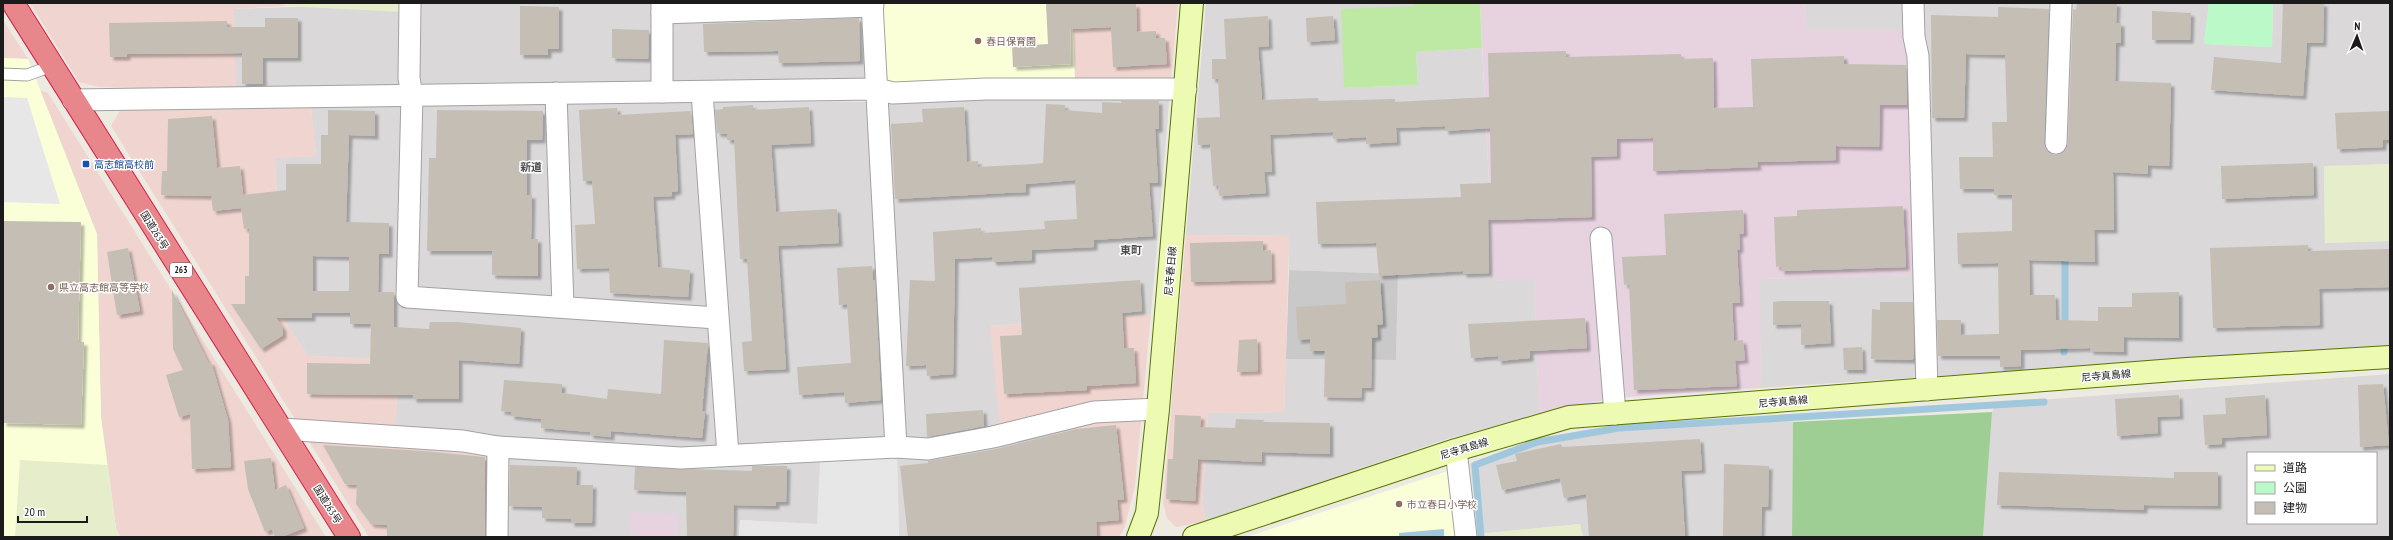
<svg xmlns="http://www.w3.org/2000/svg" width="2393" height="540" viewBox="0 0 2393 540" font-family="'PT Sans Narrow','Noto Sans JP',sans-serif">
	<defs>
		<filter id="shadow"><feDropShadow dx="3.5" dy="3.5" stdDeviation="1" flood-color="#0004"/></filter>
	</defs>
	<rect width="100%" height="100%" fill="#edebe1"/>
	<g fill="#dad8d8" fill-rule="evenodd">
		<polygon points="402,3 880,3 884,78 236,90 233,9"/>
		<polygon points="1206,3 1414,3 1414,6 1345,88 1418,85 1416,52 1482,48 1494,281 1534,277 1539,414 1447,439 1206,521 1202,504 1208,413 1284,412 1286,359 1396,360 1398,274 1289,270 1288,236 1186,235"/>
		<polygon points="1804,3 2209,3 2204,44 2272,47 2273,3 2390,3 2390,164 2324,167 2325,243 2390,241 2390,346 1761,388 1759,279 1917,275 1807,30"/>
		<polygon points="1171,81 1151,314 990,326 1051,425 1060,531 1026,537 899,537 897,456 817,524 740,520 739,537 502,537 395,444 398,360 308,356 283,318 275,158 316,156 311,108 653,100 887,102"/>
		<path d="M2390 374V537H1983L1992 412 1997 403ZM2248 453H2376V523H2248Z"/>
		<polygon points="1778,416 1793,422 1792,537 1583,537 1580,524 1478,534 1470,463 1535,441 1607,427"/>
	</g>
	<g fill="#efd4cf">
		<polygon points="30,3 284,3 285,6 234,9 236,90 99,87 79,82"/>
		<polygon points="1072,3 1178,3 1171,81 1075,83"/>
		<polygon points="3,20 28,59 3,58"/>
		<polygon points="38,90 48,93 326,537 120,537 116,529 101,417 97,234"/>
		<polygon points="122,107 311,108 316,156 275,158 283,318 308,356 398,360 395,444 505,452 502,537 369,537 111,126"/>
		<polygon points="1186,235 1289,236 1286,359 1284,412 1208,413 1202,504 1206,521 1176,527 1167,518 1163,503"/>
		<polygon points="1151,314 1135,485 1125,527 1119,537 1026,537 1060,531 1051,425 1001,442 990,326"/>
	</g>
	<g fill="#e7d2e0">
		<polygon points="1480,3 1804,3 1807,30 1902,30 1910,59 1917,275 1760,279 1761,388 1614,398 1539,414 1534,278 1494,281"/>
		<polygon points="631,512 679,514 678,537 630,537"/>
	</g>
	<g fill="#faffd8">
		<polygon points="880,3 1072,3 1075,83 895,88 884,78"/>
		<polygon points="3,58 28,59 97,234 101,417 116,529 120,537 3,537"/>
		<polygon points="1448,471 1456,537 1246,537"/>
	</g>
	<polygon fill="#c9c9c9" points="1289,270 1398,274 1396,360 1286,359"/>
	<g fill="#e6edcb">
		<polygon points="284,3 402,3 401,12 285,6"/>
		<polygon points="2390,164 2390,241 2325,243 2324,166"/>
		<polygon points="20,460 108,465 116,529 120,537 15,537"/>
		<polygon points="1580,524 1583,537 1478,537 1478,534"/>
	</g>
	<polygon fill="#bee9a5" points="1414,3 1480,3 1482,48 1416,52 1418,85 1344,88 1341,9 1414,6"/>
	<polygon fill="#9ece94" points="1992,412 1983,537 1792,537 1793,422"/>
	<polygon fill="#bbfac8" points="2209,3 2273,3 2272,47 2204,44"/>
	<g fill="#e7e7e7">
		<polygon points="3,97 27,98 60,204 3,202"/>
		<polygon points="897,455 899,537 739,537 740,520 817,524 820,459"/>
	</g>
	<polygon fill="#a0c7dc" points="1444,529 1444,537 1399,537 1399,533"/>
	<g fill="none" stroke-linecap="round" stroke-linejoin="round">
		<g stroke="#a0c7dc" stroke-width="7">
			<polyline points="2065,329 2065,253"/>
			<polyline points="2064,352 2065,339"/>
			<polyline points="1481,537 1475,465 1537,442 1619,428 2044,402"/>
		</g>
	</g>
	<g fill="#c5beb4" fill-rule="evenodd" filter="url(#shadow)">
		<polygon points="1046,3 1136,4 1137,32 1156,31 1156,38 1165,38 1167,64 1113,67 1111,27 1070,29 1071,64 1013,67 1012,46 1048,44"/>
		<polygon points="2077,3 2117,3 2116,23 2121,23 2121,43 2116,43 2115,81 2171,83 2169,166 2148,165 2148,174 2113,172 2114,230 2094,230 2095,262 2029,260 2030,295 2055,295 2056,320 2098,321 2098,307 2132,307 2132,293 2179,292 2179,338 2124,337 2124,352 2090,351 2090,348 2021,350 2021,366 2000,367 2000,356 1938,356 1937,320 1961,320 1961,335 1999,334 1998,263 1958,264 1957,233 2012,231 2012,195 1994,195 1994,189 1960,189 1959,157 1993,157 1992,122 2007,122 2005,55 1966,54 1964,118 1932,118 1931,15 1998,17 1998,7 2049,9 2044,143 2049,153 2056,155 2066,150 2068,143 2073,9 2076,10"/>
		<polygon points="2283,3 2324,3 2323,43 2307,43 2303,96 2211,90 2214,57 2281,63"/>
		<polygon points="520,6 559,7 559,49 548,49 548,55 520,55"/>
		<polygon points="2152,11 2191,13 2190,40 2152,40"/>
		<polygon points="1268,16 1269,46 1258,47 1262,100 1318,98 1318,101 1395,99 1395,102 1489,97 1488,53 1566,51 1566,57 1681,54 1681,59 1713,58 1714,108 1753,107 1751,59 1844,56 1844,64 1906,65 1907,105 1880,105 1879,147 1836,146 1836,160 1757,162 1758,167 1653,171 1653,138 1617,139 1617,156 1591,157 1592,217 1488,220 1489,273 1463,274 1463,271 1379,276 1376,243 1318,244 1316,202 1461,197 1460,184 1491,183 1490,128 1445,131 1445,126 1396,128 1397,142 1366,144 1366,137 1333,139 1333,132 1270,135 1272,172 1264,172 1266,193 1219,196 1218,185 1213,186 1210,144 1198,145 1197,118 1220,117 1218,79 1212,79 1212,59 1226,59 1224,19"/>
		<polygon points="1333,16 1335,40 1307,42 1306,18"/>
		<polygon points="265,18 298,18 298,58 263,58 263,84 242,84 242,53 127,54 127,57 110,57 109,23 227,21 227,27 265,27"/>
		<polygon points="859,18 860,61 779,63 778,51 704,52 703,24"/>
		<polygon points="612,29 649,30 648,59 612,58"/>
		<polygon points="1121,101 1159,101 1159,129 1155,129 1158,183 1149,183 1153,236 1094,240 1094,247 1032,250 1032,260 993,262 992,257 955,259 953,374 927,376 926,365 906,366 910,280 935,281 933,232 981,228 981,233 1045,229 1044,221 1077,219 1075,180 1026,184 1026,192 895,199 891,124 923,122 922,109 964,107 967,162 978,161 978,167 1034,164 1043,163 1046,104 1065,105 1065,110 1102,113 1102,102 1121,103"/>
		<polygon points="753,105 753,110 809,107 811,143 771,145 776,212 837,209 839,243 778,246 786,369 744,371 742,342 752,341 747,259 740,259 734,140 727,140 727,134 717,133 715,110 723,109 723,107"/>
		<polygon points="617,108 618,115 691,111 693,134 675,135 678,191 672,192 672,196 653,197 658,267 690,270 688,297 610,293 609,268 577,269 575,225 595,224 592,181 583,181 579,110"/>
		<path d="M328 110 375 111V136L349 135 346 222 389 223V254H379L378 292H394V327L429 329 430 322H457L521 328 519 364 459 360V399H413V395L307 394V363L370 364 371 324H350V313H312V318H276L283 328V335L261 349 231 304H245V276H249V228L244 229 241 208 213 211 211 196 161 195 162 171H167L168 119 212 116 217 168 240 166 243 195 286 190V164H321V135H328ZM313 256 349 257V291H313Z"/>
		<polygon points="437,110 543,111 542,140 527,140 527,195 532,195 531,239 538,239 538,276 492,275 492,251 427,251 429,158 436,158"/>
		<polygon points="2389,111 2390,140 2383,140 2383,147 2337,149 2335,113"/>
		<polygon points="2313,163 2314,195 2222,199 2221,166"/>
		<polygon points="1903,206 1906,267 1781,271 1781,266 1776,267 1774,217 1797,216 1797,210"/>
		<polygon points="1743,210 1744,233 1739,234 1740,249 1737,250 1740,303 1732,303 1734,341 1743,340 1745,360 1735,361 1737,386 1634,390 1629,284 1624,285 1622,257 1666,255 1664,214"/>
		<polygon points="3,221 81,222 78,342 84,342 81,425 3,423"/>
		<polygon points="1263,241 1263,251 1271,250 1272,280 1191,282 1190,243"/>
		<polygon points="2308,245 2308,251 2390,249 2390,287 2319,289 2320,325 2213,328 2210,248"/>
		<polygon points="128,248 140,311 117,315 107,252"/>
		<polygon points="872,266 873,280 875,280 881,400 845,403 844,392 799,395 797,367 851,363 847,304 839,305 837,268"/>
		<polygon points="1140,280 1142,311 1122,313 1124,348 1134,348 1136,383 1087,386 1087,390 1004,394 1000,336 1022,335 1019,288"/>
		<polygon points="1380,280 1383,324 1377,325 1378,337 1372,338 1371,388 1362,388 1361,398 1324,397 1325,351 1310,351 1310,339 1298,340 1296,307 1346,304 1345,282"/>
		<polygon points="172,290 208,362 211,362 228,420 231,467 192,469 190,414 179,417 166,375 183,370 173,349"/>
		<polygon points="1782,301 1829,301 1831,343 1801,345 1801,324 1773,325 1773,302"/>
		<polygon points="1880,302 1913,302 1914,357 1912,360 1871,359 1872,309 1880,310"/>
		<polygon points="1585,318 1587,348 1530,351 1530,358 1498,361 1498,356 1471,358 1468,324"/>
		<polygon points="1257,339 1258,371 1237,372 1239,340"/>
		<polygon points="664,340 708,343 702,411 705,411 702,438 611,431 611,437 590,435 590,432 541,428 541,419 511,416 511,412 501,411 504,380 562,384 562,393 607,399 608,389 661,394"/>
		<polygon points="1862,347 1863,370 1844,370 1843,348"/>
		<polygon points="2383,384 2389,445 2360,447 2358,385"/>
		<polygon points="2179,395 2180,416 2157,417 2158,433 2117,436 2115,399"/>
		<polygon points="2265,395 2267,435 2222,438 2222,444 2205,445 2203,415 2226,414 2225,398"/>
		<polygon points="983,410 984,426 927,437 926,414"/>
		<polygon points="1175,415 1201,416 1200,427 1235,428 1236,419 1264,420 1263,422 1330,423 1330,454 1262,452 1262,462 1198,459 1195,501 1166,499 1168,459 1173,459"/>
		<polygon points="1116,425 1124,499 1117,500 1119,520 1096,522 1097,537 908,537 900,466 928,463 928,461 996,449 1076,429"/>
		<polygon points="1700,439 1702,470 1681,471 1685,537 1589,537 1586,494 1564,498 1560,478 1502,490 1496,465 1517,461 1515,454 1561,444 1562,447"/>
		<polygon points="323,445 424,451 485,457 485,537 387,537 387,525 371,524 356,504 357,485 345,484"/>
		<polygon points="271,458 275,490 286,485 304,528 281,537 275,537 272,529 265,532 248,489 244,461"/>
		<polygon points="1724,464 1769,466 1768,507 1762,507 1761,537 1723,537"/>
		<polygon points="510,465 577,467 576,485 593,485 592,523 571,523 571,519 542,518 542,507 509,506"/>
		<polygon points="752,466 787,466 786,502 776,502 776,506 734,505 733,537 687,537 686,492 634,490 635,467 752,471"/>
		<polygon points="1999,472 2174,478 2174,472 2218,472 2218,506 2144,505 2144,510 1997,505"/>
	</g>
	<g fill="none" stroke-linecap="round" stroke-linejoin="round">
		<g stroke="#a2a2a2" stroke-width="13">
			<polyline id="lane" points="3,74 27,75 52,66"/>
		</g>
		<g stroke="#a2a2a2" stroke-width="23">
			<g id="street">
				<polyline points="410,3 409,78 412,95 407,297 717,318"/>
				<polyline points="662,3 662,92"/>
				<polyline points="872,3 896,447"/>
				<polyline points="1913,3 1914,37 1918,56 1927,390"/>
				<polyline points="662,13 873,6"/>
				<polyline points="702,92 728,455"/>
				<polyline points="556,93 563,307"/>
				<polyline points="73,100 877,89 893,93 986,89 1186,89"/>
				<polyline points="2056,143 2061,3"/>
				<polyline points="1601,238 1615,414"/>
				<polyline points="282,429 463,441 498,447 681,458 896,447 928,449 993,437 1094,412 1158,409"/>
				<polyline points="1456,450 1466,537"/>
				<polyline points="497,537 498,447"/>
			</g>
		</g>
		<g stroke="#587203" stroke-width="24">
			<g id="secondary">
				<polyline points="1138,537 1147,513 1158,409 1192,3"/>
				<polyline points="1194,537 1456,450 1569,417 2187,369 2390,357"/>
			</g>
		</g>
		<g stroke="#d82048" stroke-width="24">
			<polyline id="highway" points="13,3 349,537"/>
		</g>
		<use href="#lane" stroke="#fff" stroke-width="11"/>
		<use href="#street" stroke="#fff" stroke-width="21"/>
		<use href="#secondary" stroke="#edfab2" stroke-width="22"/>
		<use href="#highway" stroke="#e7868b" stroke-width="22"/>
	</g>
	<g fill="#8d6e63" stroke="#fff" stroke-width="1.5">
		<circle cx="978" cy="41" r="4"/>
		<circle cx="51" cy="287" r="4"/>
		<circle cx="1399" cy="504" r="4"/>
	</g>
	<rect fill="#1a4fb4" stroke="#fff" stroke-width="1.5" x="82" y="160" width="8" height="8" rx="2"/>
	<g text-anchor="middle" stroke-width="3" stroke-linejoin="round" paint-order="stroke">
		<rect fill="#fff" stroke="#5f5f5f" stroke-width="1" x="170" y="263" width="22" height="14" rx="3"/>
		<g font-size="9" font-weight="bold" fill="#1b1b1b">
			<text x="181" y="273">263</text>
		</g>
		<g font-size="10" fill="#785e54" stroke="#fff" text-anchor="start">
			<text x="986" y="45">春日保育園</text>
			<text x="59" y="291">県立高志館高等学校</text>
			<text x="1407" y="508">市立春日小学校</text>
		</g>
		<g font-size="10" fill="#164399" stroke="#fff" text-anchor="start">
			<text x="94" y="168">高志館高校前</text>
		</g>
		<g font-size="10" fill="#1b1b1b" stroke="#fff">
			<text transform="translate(155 230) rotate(58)" y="4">国道263号</text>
			<text transform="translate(1170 271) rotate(-85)" y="4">尼寺春日線</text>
			<text transform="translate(2106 375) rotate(-5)" y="4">尼寺真島線</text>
			<text transform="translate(1783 401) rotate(-5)" y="4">尼寺真島線</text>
			<text transform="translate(1464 448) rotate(-17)" y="4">尼寺真島線</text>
			<text transform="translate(328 504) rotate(58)" y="4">国道263号</text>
		</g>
		<g font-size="11" font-weight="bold" fill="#4e4e4e" stroke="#fff">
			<text x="531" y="171">新道</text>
			<text x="1131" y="254">東町</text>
		</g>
	</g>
	<rect width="2393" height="540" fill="none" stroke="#1b1b1b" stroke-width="8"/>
	<rect x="2247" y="452" width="130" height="72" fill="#ffffff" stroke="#a4a4a4"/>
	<rect x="2255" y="465" width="20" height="6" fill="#edfab2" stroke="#a4a4a4"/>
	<text x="2283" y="472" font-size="12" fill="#1b1b1b">道路</text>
	<rect x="2255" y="482" width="20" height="12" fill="#bbfac8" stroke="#a4a4a4"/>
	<text x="2283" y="492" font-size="12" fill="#1b1b1b">公園</text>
	<rect x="2255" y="502" width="20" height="12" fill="#c5beb4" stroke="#a4a4a4"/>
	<text x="2283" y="512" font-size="12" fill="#1b1b1b">建物</text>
	<g transform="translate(2357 36) rotate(2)" stroke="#ffffff" stroke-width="3" paint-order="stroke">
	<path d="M0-3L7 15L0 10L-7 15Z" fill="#1b1b1b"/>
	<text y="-6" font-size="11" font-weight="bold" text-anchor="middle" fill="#1b1b1b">N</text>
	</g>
	<path d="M18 516v6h69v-6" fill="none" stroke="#1b1b1b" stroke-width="2"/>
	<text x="24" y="516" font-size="12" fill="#1b1b1b" stroke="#ffffff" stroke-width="3" paint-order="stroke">20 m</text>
</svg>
